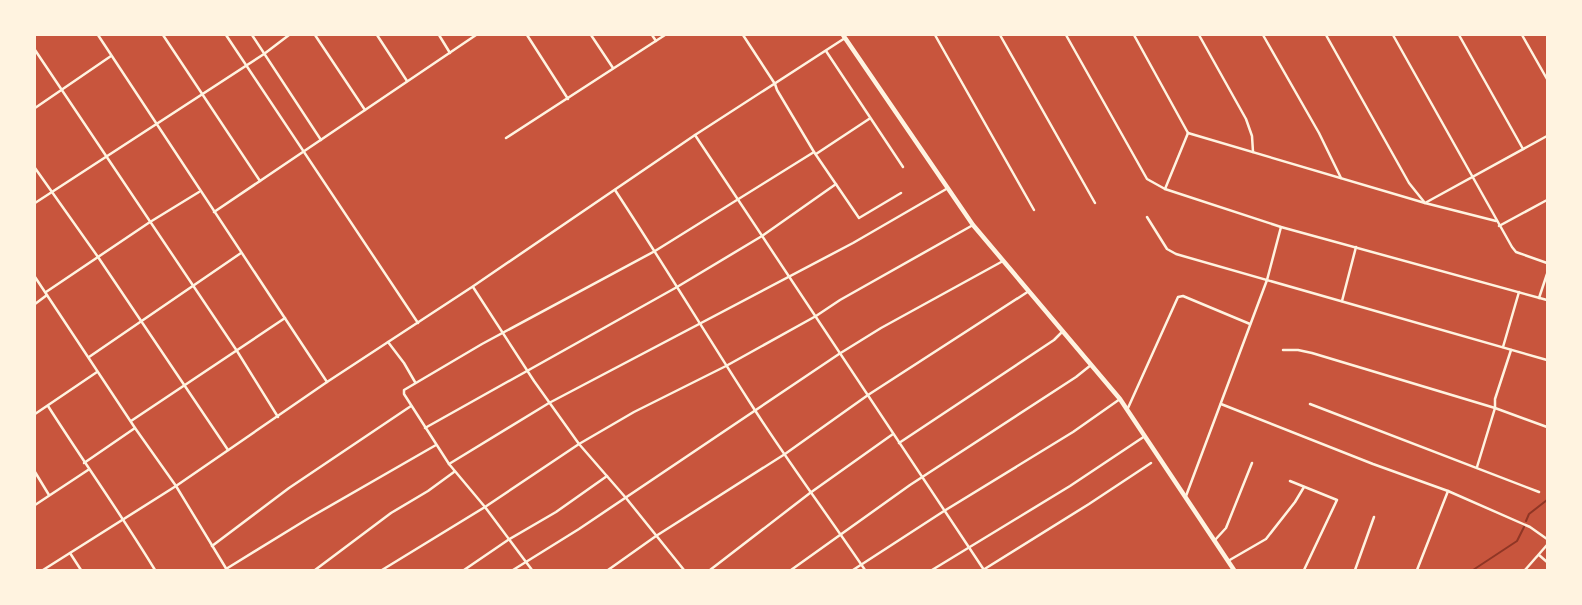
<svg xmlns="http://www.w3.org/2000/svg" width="1582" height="605" viewBox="0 0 1582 605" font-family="'Fira Sans Condensed',sans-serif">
	<rect width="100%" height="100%" fill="#c8553d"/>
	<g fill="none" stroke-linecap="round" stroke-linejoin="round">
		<g stroke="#8f3625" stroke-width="2">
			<polyline points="1526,521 1529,514 1547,500"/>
			<polyline points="1473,570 1517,541 1524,527"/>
		</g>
		<g stroke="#fff3e0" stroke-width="2.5">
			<polyline points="98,35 327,382"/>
			<polyline points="163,35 260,181"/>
			<polyline points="226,35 418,323"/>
			<polyline points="252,35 321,140"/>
			<polyline points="315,35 365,110"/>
			<polyline points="377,35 407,81"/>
			<polyline points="439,35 450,53"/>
			<polyline points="527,35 568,99"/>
			<polyline points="591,35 613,68"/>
			<polyline points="652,35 656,41"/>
			<polyline points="743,35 775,84 777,90 814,152 859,218 901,193"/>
			<polyline points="935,35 1034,210"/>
			<polyline points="1000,35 1095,203"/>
			<polyline points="1066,35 1147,179 1165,189 1281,227 1547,300"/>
			<polyline points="1134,35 1188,133"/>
			<polyline points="1199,35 1246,119 1252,136 1253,152"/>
			<polyline points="1263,35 1319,133 1341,178"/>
			<polyline points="1326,35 1409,183 1425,203 1547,136"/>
			<polyline points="1393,35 1512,247 1516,252 1547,263"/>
			<polyline points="1459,35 1523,149"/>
			<polyline points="1522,35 1547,79"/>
			<polyline points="35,50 237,351 278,417"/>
			<polyline points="826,51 903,167"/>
			<polyline points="35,108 111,56"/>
			<polyline points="1188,133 1425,203 1496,221"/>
			<polyline points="695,135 984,570"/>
			<polyline points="506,138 665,35"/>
			<polyline points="816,154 869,119"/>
			<polyline points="35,168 98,257 228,450"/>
			<polyline points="1165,189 1188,133"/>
			<path d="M615 190C661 260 704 331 749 401 786 459 827 514 865 570"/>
			<polyline points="35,203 264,54 289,35"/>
			<polyline points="214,212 476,35"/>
			<polyline points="1147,217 1167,249 1176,254 1547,360"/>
			<polyline points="1499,226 1547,200"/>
			<polyline points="35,277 135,428 176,486 227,570"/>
			<polyline points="473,287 534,381 579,444 626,498 684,570"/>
			<polyline points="46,292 150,222 199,192"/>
			<polyline points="1539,298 1547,274"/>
			<polyline points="1342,301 1356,247"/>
			<polyline points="35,304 47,295"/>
			<polyline points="388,342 404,363 415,382"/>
			<polyline points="1503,347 1519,292"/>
			<polyline points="1283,350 1298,350 1312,353 1495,408 1547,427"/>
			<polyline points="89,357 241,253"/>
			<polyline points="1221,404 1373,464 1448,491 1530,527 1547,539"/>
			<polyline points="1310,404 1539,492"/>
			<path d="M48 406C83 461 121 514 155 570"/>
			<polyline points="1128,408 1178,297 1183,296 1250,324"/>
			<polyline points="35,414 97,372"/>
			<polyline points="131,421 285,318"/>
			<polyline points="425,428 677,287 762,236 836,184"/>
			<polyline points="899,443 1054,340 1063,331"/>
			<polyline points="84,463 135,428"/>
			<polyline points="449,464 549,403 853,243 948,188"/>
			<polyline points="1477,467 1495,408 1495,399 1511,350"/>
			<polyline points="35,472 49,495"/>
			<polyline points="1290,481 1337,500 1304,570"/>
			<polyline points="1186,496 1267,280 1281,227"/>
			<polyline points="35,505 88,470"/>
			<polyline points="1215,540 1226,528 1252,463"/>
			<polyline points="212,546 289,488 411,406"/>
			<polyline points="70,553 81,570"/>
			<polyline points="1539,555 1547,562"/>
			<polyline points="1228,561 1266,539 1295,502 1304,487"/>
			<polyline points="226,569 309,518 436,445"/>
			<polyline points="43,570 176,486 327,382 472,287 695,135 845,38"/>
			<polyline points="315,570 391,513 428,491 454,472"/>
			<polyline points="382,570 485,507 579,444 634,412 726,366 816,316 840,300 973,225"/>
			<polyline points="464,570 508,540 556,512 607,476"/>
			<polyline points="513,570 579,529 839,354 881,328 1003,261"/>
			<polyline points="532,570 485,507 449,464 404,394 404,390 482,344 655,251 814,152"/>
			<polyline points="608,570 656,536 785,454 868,395 1029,291"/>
			<polyline points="710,570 810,493 893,434"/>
			<polyline points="791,570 910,485 1076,377 1091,365"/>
			<polyline points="853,570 944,511 1073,432 1120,399"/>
			<polyline points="932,570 1070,486 1145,436"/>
			<polyline points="983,570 1089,504 1151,463"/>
			<polyline points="1355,570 1374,517"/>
			<polyline points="1417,570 1448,491"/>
			<polyline points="1525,570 1547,545"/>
		</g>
		<polyline stroke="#fff3e0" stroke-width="4.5" points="843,35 973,225 1120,399 1234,570"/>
	</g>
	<rect width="1582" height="605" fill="none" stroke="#fff3e0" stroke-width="72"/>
</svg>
